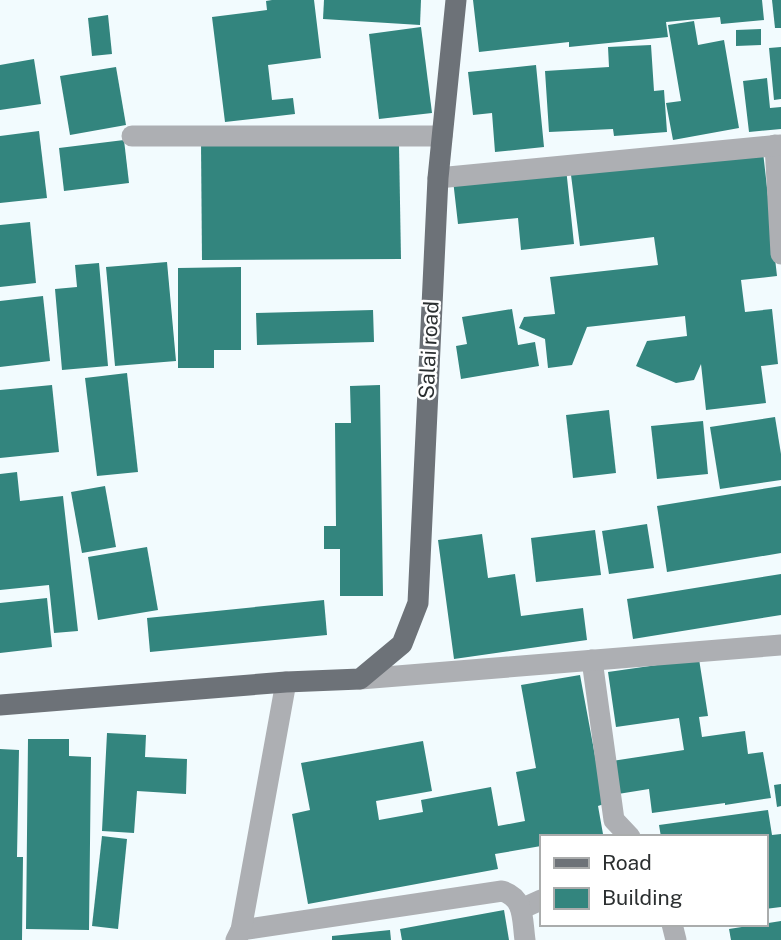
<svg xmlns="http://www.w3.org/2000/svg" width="781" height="940" viewBox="0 0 781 940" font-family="'Public Sans',sans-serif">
	<rect width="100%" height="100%" fill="#f2fbfe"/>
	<g fill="#33857e">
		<polygon points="272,0 314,0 321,58 268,65 272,100 293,98 295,114 225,122 212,17 267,10 266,1"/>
		<polygon points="324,0 421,0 420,25 323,19"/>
		<polygon points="473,0 762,0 764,20 721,24 720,17 666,22 668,37 569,47 569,42 479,52"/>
		<polygon points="772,0 781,0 781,28 775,28"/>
		<polygon points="108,15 112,54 92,56 88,18"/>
		<polygon points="694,21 698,45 724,40 739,128 673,140 666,103 681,101 668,25"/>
		<polygon points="421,27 432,113 379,119 369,34"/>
		<polygon points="761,29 761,45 736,46 736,30"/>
		<polygon points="651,45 654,91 664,90 667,132 614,136 613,129 549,132 545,71 609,67 608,47"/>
		<polygon points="781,47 781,99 774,100 769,48"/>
		<polygon points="34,59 41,104 0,110 0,65"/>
		<polygon points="536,65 544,147 495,152 492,113 473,115 468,72"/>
		<polygon points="116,67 126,125 70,135 60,76"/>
		<polygon points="767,78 770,108 781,107 781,129 749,132 743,81"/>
		<polygon points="39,131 47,198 0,203 0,136"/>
		<polygon points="124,140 129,183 64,191 59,148"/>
		<polygon points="201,143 399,145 401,259 202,260"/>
		<polygon points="763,152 777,276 741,280 745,312 772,309 778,364 761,366 766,403 706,410 701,364 694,380 676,383 636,366 647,341 687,336 685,316 587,327 572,365 548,368 545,339 519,328 524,317 555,314 550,277 658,265 654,237 580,246 571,175"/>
		<polygon points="566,168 574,244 521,250 518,218 458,224 453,180"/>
		<polygon points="30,222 36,283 0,287 0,225"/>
		<polygon points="167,262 176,361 115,366 106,267"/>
		<polygon points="99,263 108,366 62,370 55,289 77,287 75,265"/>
		<polygon points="241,267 241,350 214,350 214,368 178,368 178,268"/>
		<polygon points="43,296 50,361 0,367 0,301"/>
		<polygon points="512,309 518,345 535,342 539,366 461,379 456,346 467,344 462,317"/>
		<polygon points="373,310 374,342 257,345 256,313"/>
		<polygon points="127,373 138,472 97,476 85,378"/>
		<polygon points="52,385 59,452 0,458 0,390"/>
		<polygon points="380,385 383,596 340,596 340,549 324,549 324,526 336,526 335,423 351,423 350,386"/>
		<polygon points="609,410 616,473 573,478 566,415"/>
		<polygon points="775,417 781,454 781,480 720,489 710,427"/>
		<polygon points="703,421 708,474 657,479 651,426"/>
		<polygon points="17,472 20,501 63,496 78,631 54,633 49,585 0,590 0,474"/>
		<polygon points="105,486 116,547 82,553 71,492"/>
		<polygon points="781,486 781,553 667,572 657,506"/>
		<polygon points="647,524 654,568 609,574 602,531"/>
		<polygon points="595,530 601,575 536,582 531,538"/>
		<polygon points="482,534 488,578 515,574 521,616 583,608 587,640 454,659 438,540"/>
		<polygon points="147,547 158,610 98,620 88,557"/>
		<polygon points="781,574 781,615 633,639 627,599"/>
		<polygon points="47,598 52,647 0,653 0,603"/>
		<polygon points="324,600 327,635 150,652 147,618"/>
		<polygon points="699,659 708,716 699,717 702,737 745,731 748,754 763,752 771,798 725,805 725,803 652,813 649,789 618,794 612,761 684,750 679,718 616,727 608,672"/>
		<polygon points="580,675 604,804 598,806 603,834 590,837 541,837 541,846 495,854 498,869 308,904 292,814 310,810 301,763 423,741 432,791 376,801 379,820 423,812 421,800 491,787 498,826 525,821 516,772 536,768 521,685"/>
		<polygon points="107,733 146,735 145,757 187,759 186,794 137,791 134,833 102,831"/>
		<polygon points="28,739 69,739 69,756 91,757 89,930 26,929"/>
		<polygon points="0,749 19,750 17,857 23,857 22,940 0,940"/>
		<polygon points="781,784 781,806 777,807 774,785"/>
		<polygon points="768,810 772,835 781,834 781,907 765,909 765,837 661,837 659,825"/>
		<polygon points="102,836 127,839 118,929 92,926"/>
		<polygon points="504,910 509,940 402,940 400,929"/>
		<polygon points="781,921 781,940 731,940 729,929"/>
		<polygon points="390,930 391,940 332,940 332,936"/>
	</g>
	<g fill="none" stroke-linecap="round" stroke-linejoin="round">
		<g stroke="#adafb3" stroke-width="21">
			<polyline points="132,136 442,136"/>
			<polyline points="775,145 781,254"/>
			<polyline points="438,178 781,145"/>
			<polyline points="592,660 614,820 630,837"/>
			<polyline points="360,679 781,645"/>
			<polyline points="521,909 541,900"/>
			<polyline points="672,924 676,940"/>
			<path d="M241 930 502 891C525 898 522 919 525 940"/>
			<polyline points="236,940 241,930 286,682"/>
		</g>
		<polyline stroke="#6d7278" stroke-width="21" points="0,705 286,682 360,679 402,644 418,603 438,178 456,0"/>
	</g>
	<g text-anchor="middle" stroke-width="5" stroke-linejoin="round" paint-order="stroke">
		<g font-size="21" fill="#2b2f30" stroke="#fff">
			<text transform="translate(429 350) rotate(-87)" y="7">Salai road</text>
		</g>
	</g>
	<rect x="540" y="835" width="228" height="91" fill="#ffffff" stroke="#aaacac" stroke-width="2"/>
	<rect x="554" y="858" width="35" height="10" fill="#6d7278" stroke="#aaacac" stroke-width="2"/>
	<text x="602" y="870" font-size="21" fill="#2b2f30">Road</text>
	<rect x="554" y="888" width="35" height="21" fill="#33857e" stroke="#aaacac" stroke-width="2"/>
	<text x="602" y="905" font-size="21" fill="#2b2f30">Building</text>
</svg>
